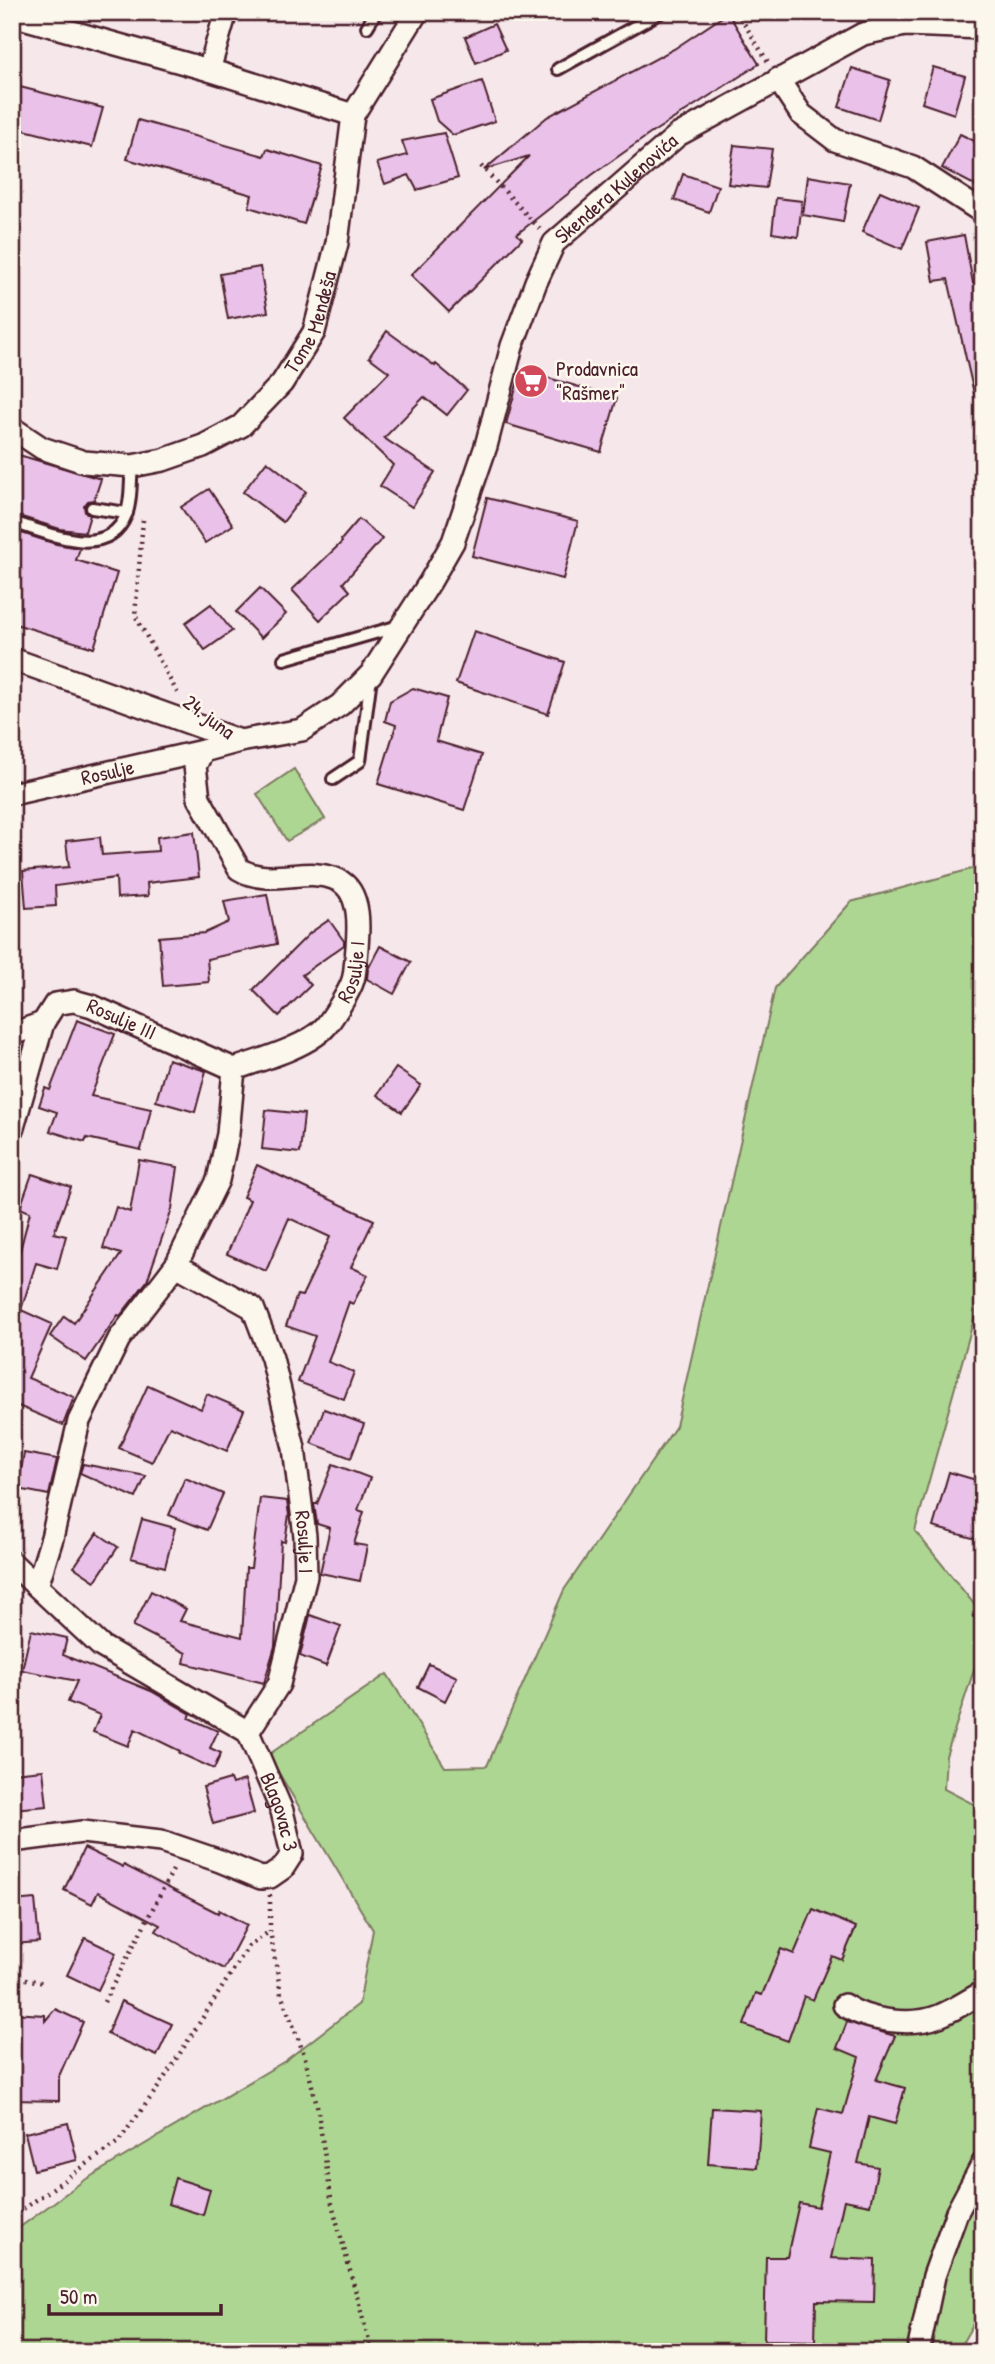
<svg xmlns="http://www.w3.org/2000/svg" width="995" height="2364" viewBox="0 0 995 2364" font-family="'Patrick Hand',sans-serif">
	<rect width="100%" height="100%" fill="#f6e7eb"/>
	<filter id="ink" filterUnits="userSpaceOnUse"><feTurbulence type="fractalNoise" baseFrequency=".0143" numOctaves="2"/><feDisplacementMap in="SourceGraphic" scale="14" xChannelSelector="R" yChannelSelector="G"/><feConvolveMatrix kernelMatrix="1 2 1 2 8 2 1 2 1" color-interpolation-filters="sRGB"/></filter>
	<g filter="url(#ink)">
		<g fill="#aed693" stroke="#7c7a5f" stroke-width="2">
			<polygon points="294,769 325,819 287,841 257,794"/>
			<polygon points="975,868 983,950 983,1286 915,1531 983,1615 983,1642 946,1756 944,1789 983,1809 983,2307 957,2352 12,2352 12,2233 83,2181 285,2061 359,2004 373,1930 268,1755 387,1674 445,1767 487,1766 564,1590 676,1426 775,988 851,902"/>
		</g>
		<g fill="#e9c1e9" stroke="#4a1f2b" stroke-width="2">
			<polygon points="728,13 759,64 650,134 592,175 517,234 522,239 449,312 411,275 529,156 484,170 547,117 674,49"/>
			<polygon points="494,24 506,50 476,63 465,37"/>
			<polygon points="933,67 965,76 954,114 922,103"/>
			<polygon points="852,68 890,80 878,120 839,107"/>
			<polygon points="482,81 495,121 453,135 437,121 430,99"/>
			<polygon points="12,85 103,108 92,147 12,127"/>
			<polygon points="138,120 264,156 267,149 322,166 304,224 249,207 252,195 127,159"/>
			<polygon points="444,133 458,178 417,190 409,175 385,184 377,163 407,155 402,141"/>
			<polygon points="960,134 983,145 983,177 978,187 942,168"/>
			<polygon points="734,145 772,149 766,188 728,184"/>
			<polygon points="683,174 718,186 709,212 674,200"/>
			<polygon points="808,176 850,183 843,222 803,215"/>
			<polygon points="880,191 919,208 902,249 862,232"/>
			<polygon points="776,198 802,201 798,237 772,233"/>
			<polygon points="964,235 973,283 983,281 983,397 975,398 948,279 934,281 927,242"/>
			<polygon points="260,267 268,312 228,319 220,274"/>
			<polygon points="387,331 435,366 436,364 467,390 447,415 424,397 384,438 435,472 412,507 380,486 393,465 344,418 389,372 369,357"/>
			<polygon points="521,370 617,398 601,452 506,424"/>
			<polygon points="12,453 101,479 94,500 88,501 84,506 85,512 90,515 85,532 60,529 12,514"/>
			<polygon points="267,461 306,492 283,522 243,492"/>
			<polygon points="209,489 233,525 205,543 181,507"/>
			<polygon points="487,498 578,521 563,579 472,556"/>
			<polygon points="359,519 382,539 343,583 350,591 320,620 292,590 342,542 341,540"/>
			<polygon points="12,530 56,544 80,548 76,560 117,573 94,648 12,623"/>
			<polygon points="260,588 286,614 261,638 236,612"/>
			<polygon points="211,604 232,631 205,650 185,623"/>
			<polygon points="474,631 565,662 548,714 456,683"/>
			<polygon points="413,688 447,698 436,741 482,755 464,810 378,784 396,725 385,721 390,701"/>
			<polygon points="194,832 199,877 147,883 148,896 117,898 116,878 55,886 56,906 26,908 23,871 69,867 66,841 100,837 102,855 158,851 157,837"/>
			<polygon points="267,894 277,944 207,959 209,982 163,986 159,937 205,933 229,922 224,901"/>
			<polygon points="329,920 344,941 344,945 302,975 311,985 279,1016 253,990 310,933"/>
			<polygon points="380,946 411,962 394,994 367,979 368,969"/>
			<polygon points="77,1020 115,1034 91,1096 151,1109 141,1150 87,1138 85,1142 50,1131 57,1112 39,1106 45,1088 50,1090"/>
			<polygon points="168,1059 206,1071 195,1112 156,1101"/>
			<polygon points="396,1068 421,1085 402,1112 377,1095"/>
			<polygon points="266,1110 304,1114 300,1153 262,1149"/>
			<polygon points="139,1160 178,1167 172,1209 147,1281 120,1316 118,1315 86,1361 50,1336 64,1316 74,1323 121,1254 103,1248 116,1207 130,1212"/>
			<polygon points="257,1165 374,1220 351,1267 368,1275 353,1304 349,1302 328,1362 354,1372 344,1399 298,1382 315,1336 286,1326 297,1295 302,1296 330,1237 289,1218 266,1271 227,1254 250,1200 243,1197"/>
			<polygon points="32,1174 71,1187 54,1233 66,1236 57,1269 36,1263 21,1310 52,1324 28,1378 74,1397 63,1425 16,1405 12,1412 12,1265 16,1266 30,1212 20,1208"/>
			<polygon points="148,1385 201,1409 207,1394 244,1410 227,1451 170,1426 152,1462 119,1448"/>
			<polygon points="324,1409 364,1424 351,1458 311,1443"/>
			<polygon points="24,1453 57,1459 49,1495 18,1489"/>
			<polygon points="83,1464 146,1476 136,1498 80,1473"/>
			<polygon points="333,1464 370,1478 358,1510 364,1512 354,1544 367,1546 360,1581 320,1573 330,1528 317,1524 314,1504 317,1504"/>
			<polygon points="949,1472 983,1482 983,1541 933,1527"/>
			<polygon points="185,1478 223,1494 207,1530 169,1515"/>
			<polygon points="260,1498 287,1501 289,1515 285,1542 281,1541 275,1646 264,1683 184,1663 186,1653 133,1626 151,1591 186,1609 180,1621 242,1637 246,1568 251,1568"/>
			<polygon points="142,1519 175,1528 165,1567 131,1558"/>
			<polygon points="97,1533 118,1547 95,1581 74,1567"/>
			<polygon points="310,1615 341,1626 326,1666 300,1656"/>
			<polygon points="31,1630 67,1638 63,1655 151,1691 191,1714 189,1718 218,1731 210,1748 221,1753 214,1769 179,1753 180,1751 135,1729 128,1746 93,1732 100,1715 68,1702 77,1681 22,1670"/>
			<polygon points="429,1664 457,1677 445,1701 418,1687"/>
			<polygon points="43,1770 47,1806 12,1809 12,1773"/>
			<polygon points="230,1779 232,1784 245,1780 254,1813 213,1824 203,1787"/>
			<polygon points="84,1848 123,1867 124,1865 218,1913 219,1910 247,1925 224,1969 156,1931 160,1925 98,1892 92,1904 64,1890"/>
			<polygon points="35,1899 39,1942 12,1944 12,1901"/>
			<polygon points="813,1909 856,1927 842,1960 832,1956 813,2000 804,1996 788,2041 744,2025 756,1993 762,1995 781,1949 794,1954"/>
			<polygon points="85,1938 116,1953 98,1990 67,1975"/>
			<polygon points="121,2001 172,2024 157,2056 107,2034"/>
			<polygon points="55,2009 83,2022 59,2076 59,2101 12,2100 12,2013 45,2015 45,2021"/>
			<polygon points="847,2022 895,2036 876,2080 905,2088 895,2124 869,2117 858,2163 878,2167 870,2205 844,2200 831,2258 875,2260 874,2302 816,2301 815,2341 764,2340 766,2257 787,2257 799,2203 818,2207 830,2153 809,2148 818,2108 843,2114 859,2057 837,2048"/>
			<polygon points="712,2108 761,2111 757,2168 708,2164"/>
			<polygon points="68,2123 77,2160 34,2170 25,2133"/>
			<polygon points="175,2178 210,2189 203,2215 168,2204"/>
		</g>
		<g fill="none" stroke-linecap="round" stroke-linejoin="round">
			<g stroke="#4a1f2b" stroke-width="16">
				<g id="lane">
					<polyline points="367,27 376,12"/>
					<polyline points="558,69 661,12"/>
					<polyline points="92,508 127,513"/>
					<path d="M12 522C47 532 107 562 126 515 132 501 130 481 132 466"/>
					<polyline points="284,659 399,626"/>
					<polyline points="333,779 360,761 371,677"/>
				</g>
			</g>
			<g stroke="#4a1f2b" stroke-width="26">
				<g id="street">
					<polyline points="12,15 209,70 353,115"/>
					<polyline points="209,70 226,12"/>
					<polyline points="778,79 801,114 835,140 913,167 979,210 983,214"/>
					<path id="s1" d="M12 428 42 448 84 462 132 466 163 460 203 446 241 426 282 383 314 332 337 243 353 115 417 12"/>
					<polyline points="12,659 240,741"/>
					<path id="s2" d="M12 794 203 751"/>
					<polyline points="12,1034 43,1023"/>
					<path id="s3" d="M12 1131 43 1023 55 1004 74 1001 92 1006 234 1069"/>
					<path id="s4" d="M176 1265 253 1308 272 1358 294 1448 305 1536 306 1576 279 1684 248 1732"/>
					<path id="s5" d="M12 1563 101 1646 248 1732 282 1811 292 1854 283 1868 270 1877 261 1878 220 1861 161 1841 82 1832 12 1841"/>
					<path id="s6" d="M37 1586 52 1538 79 1421 119 1339 176 1265 218 1180 228 1134 234 1069C260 1060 308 1047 326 1026 333 1017 350 991 353 980 355 974 355 966 356 959 358 936 364 893 338 880 307 865 270 888 239 869L199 798 195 766 203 751 240 741 302 730 340 705 371 674 430 582 453 542 486 446 512 346 536 282 554 243 678 135 863 34 905 25 983 28"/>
					<path d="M844 2005C867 2021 912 2027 939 2016 954 2010 969 2000 983 1992"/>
					<polyline points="918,2352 934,2276 957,2212 983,2163"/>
				</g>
			</g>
			<g stroke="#4a1f2b" stroke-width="4.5" stroke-dasharray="2 5" stroke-linecap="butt">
				<polyline points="737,12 768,62"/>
				<polyline points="481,166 540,229"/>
				<polyline points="143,520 135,615 179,696"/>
				<polyline points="270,1895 270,1931 281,1994 304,2054 317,2105 332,2204 372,2352"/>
				<polyline points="12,1976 44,1983"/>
				<polyline points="104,2002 174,1868"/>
				<polyline points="12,2217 118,2142 159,2086 248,1947 270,1931"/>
			</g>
			<use href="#lane" stroke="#fbf7ec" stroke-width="10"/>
			<use href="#street" stroke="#fbf7ec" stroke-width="21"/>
		</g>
	</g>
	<defs>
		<g id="supermarket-disc" transform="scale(1.75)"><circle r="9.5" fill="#d1495b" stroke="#fbf7ec"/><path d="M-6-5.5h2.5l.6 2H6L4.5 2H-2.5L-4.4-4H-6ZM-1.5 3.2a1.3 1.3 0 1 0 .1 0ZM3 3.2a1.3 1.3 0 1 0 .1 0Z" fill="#fff"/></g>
	</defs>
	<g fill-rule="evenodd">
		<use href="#supermarket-disc" x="531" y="381"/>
	</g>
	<g text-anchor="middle" stroke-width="5" stroke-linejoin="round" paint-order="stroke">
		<g font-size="21" fill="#4a1f2b" stroke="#fbf7ec">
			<text dy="7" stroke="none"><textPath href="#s6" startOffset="1802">Skendera Kulenovića</textPath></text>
			<text dy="7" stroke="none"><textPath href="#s1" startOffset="373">Tome Mendeša</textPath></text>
			<text transform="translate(209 717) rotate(37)" y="7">24. juna</text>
			<text dy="7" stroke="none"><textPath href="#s2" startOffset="98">Rosulje</textPath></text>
			<text dy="7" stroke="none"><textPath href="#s6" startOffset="726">Rosulje I</textPath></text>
			<text dy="7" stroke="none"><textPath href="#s3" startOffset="205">Rosulje III</textPath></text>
			<text dy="7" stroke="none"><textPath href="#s4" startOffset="329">Rosulje I</textPath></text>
			<text dy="7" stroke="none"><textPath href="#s5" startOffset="378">Blagovac 3</textPath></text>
		</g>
		<g font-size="21" fill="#4a1f2b" stroke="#fbf7ec" text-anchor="start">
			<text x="556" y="376">Prodavnica<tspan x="556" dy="24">"Rašmer"</tspan></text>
		</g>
	</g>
	<rect width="995" height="2364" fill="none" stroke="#fbf7ec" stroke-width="42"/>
	<rect x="21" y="21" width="953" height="2322" fill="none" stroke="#4a1f2b" stroke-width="2.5" filter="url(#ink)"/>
	<path d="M49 2304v10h172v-10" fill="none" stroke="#4a1f2b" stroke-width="3.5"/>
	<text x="60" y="2304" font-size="21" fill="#4a1f2b" stroke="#fbf7ec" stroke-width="5" paint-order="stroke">50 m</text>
</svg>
